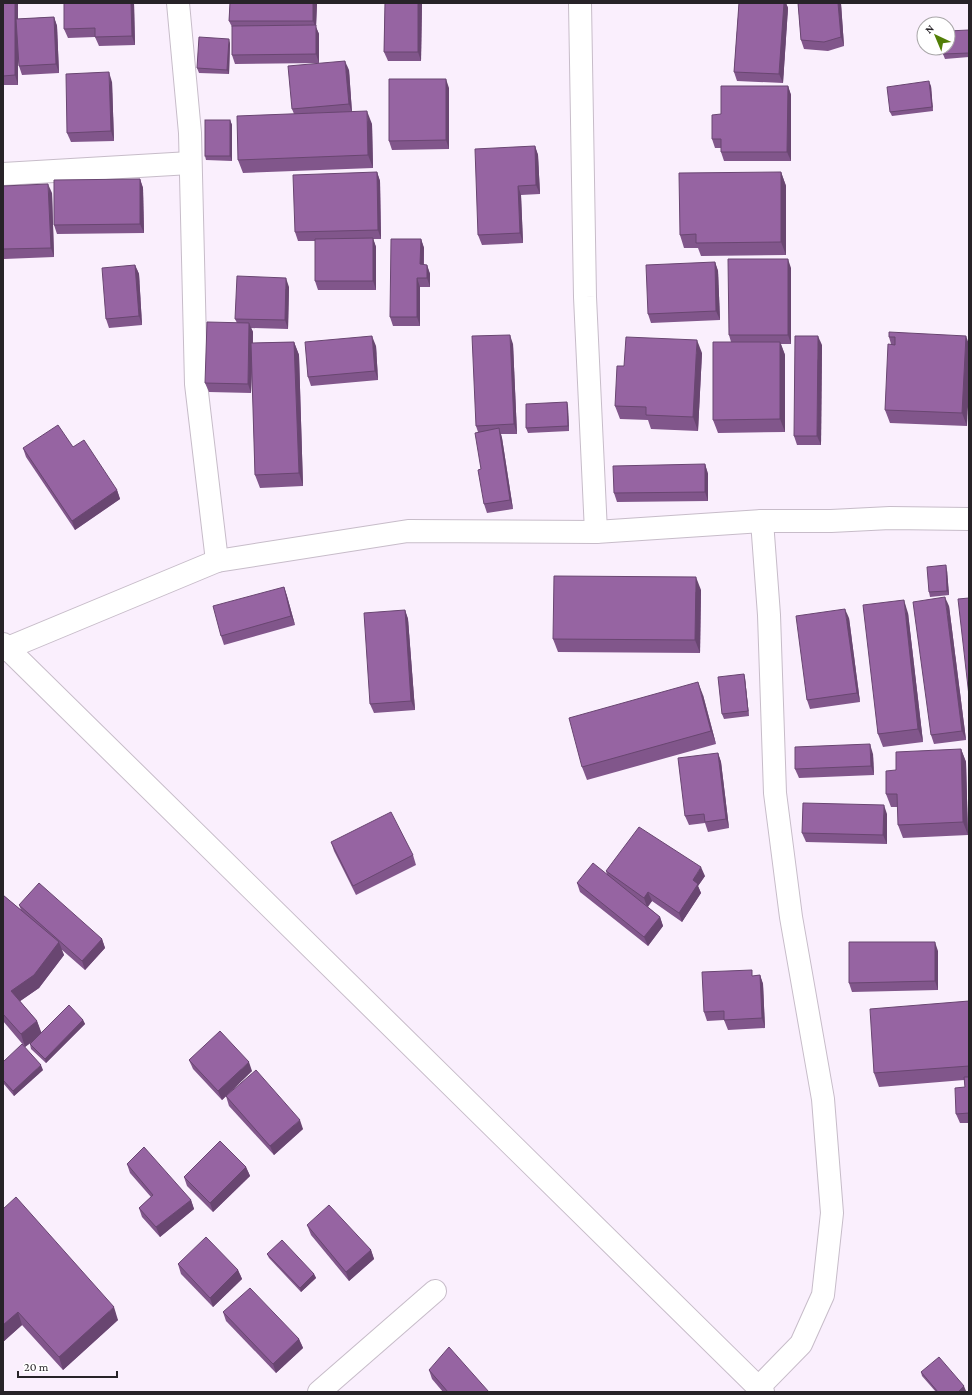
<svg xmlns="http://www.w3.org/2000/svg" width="972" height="1395" viewBox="0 0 972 1395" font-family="'Crimson Pro',serif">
	<rect width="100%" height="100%" fill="#faeffd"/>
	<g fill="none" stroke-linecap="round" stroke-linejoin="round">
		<g stroke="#c7bcc9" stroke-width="24">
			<g id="minor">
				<polyline points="178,3 190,133 196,384 217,561"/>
				<polyline points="580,3 585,297 596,532"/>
				<polyline points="3,174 190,163"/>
				<polyline points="3,644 763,1392"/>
				<polyline points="3,650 217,561 408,531 596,532 762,521 831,521 890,518 969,519"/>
				<polyline points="759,1387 801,1344 823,1295 832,1213 823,1099 791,917 775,793 769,615 762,521"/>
				<polyline points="319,1392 435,1291"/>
			</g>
		</g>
		<use href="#minor" stroke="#fff" stroke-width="22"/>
	</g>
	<g fill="#81568b">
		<polygon points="3,3 18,3 18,19 54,17 57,26 59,73 22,75 19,66 18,59 18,85 3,85"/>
		<polygon points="64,3 134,3 135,45 99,46 95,37 68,38 64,29"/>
		<polygon points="230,3 317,3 316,27 319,34 319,63 235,64 232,55 232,27 229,21"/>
		<polygon points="385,3 422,3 421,61 388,61 384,52"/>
		<polygon points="739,3 786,3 788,8 783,83 737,81 734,72"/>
		<polygon points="798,3 841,3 844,46 828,51 804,49 801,40"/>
		<polygon points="969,30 969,57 945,59 943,54"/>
		<polygon points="230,43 229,74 199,73 197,68"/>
		<polygon points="349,70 352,112 372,124 373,168 243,173 238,160 294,114 292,109"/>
		<polygon points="112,82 114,141 71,142 67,133"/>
		<polygon points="788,86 791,95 791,161 724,161 721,152 721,148 715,148 712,139 721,114"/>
		<polygon points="931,86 933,111 892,116 890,112"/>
		<polygon points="449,88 449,149 392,150 389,141"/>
		<polygon points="230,120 232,125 232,161 206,160 205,156"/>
		<polygon points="535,146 538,155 540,194 521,195 523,243 482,245 478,235"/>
		<polygon points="377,172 380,181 381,239 373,239 376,247 376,290 318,290 315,281 315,241 298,241 295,232"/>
		<polygon points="781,172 786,186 786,255 701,256 698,248 684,248 680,235"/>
		<polygon points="140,179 143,188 144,233 57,234 54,225"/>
		<polygon points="3,186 52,193 54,257 4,259 3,257"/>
		<polygon points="421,239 424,248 424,265 427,265 430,274 430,287 420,287 420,326 393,326 390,317"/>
		<polygon points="715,262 718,271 720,320 651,323 648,314"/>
		<polygon points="135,265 139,274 142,325 109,328 106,319"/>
		<polygon points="791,268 791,344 781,344 785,355 785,432 718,433 713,420 731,342 729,335"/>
		<polygon points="289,287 288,329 251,328 253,332 253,343 294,342 299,355 303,486 260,488 255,475 252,370 251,393 209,392 205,383 237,323 235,319"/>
		<polygon points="966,336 967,426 890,423 885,410 891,344 889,337"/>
		<polygon points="513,344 517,434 501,434 502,438 513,509 487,513 484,504 478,432 476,426"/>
		<polygon points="822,345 821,445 797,445 794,436"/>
		<polygon points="376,346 378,380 311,386 308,377"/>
		<polygon points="702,353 698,431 651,429 648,420 620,419 615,406 624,366"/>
		<polygon points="567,402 568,407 569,431 528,433 526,428"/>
		<polygon points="73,447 117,490 120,499 75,530 26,457 23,448"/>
		<polygon points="705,464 708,474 708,501 617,502 614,493"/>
		<polygon points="947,570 949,595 930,597 929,592"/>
		<polygon points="284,587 287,596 295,625 224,645 221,636"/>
		<polygon points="701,590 700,653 558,652 553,639"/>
		<polygon points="949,606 966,740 934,744 931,735"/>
		<polygon points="405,610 408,619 415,710 374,713 370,704"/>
		<polygon points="908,613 923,742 883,747 878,734"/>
		<polygon points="849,618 860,702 810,709 807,700"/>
		<polygon points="744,674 745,678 749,716 724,719 722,714"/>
		<polygon points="703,695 716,744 587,780 582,767"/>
		<polygon points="961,749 966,762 968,835 903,838 898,825 898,807 891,807 886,794"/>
		<polygon points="718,753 721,762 729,828 708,832 705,823 689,825 685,816"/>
		<polygon points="873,754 874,775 799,778 795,769"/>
		<polygon points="887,814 887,844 806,842 802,833"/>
		<polygon points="331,842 413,855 416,865 356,895 334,851"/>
		<polygon points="606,871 705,876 698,886 701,893 682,922 652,901 648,907 660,917 663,926 648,946 580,892 577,883 607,875"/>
		<polygon points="3,895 21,910 19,905 102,939 105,948 85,970 61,949 64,955 39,988 20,1001 37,1021 41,1033 83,1020 85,1024 46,1063 31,1049 30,1044 33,1041 25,1047 3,1021"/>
		<polygon points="938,951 938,990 852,992 849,983"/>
		<polygon points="760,975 763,984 765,1028 728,1030 724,1020 707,1021 704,1012 754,976"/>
		<polygon points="969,1001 969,1123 960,1123 956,1114 965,1087 964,1080 879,1087 874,1073"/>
		<polygon points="189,1060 252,1071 222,1100 193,1069"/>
		<polygon points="3,1062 43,1070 14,1096 3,1083"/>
		<polygon points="226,1096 303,1129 274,1155 229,1106"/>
		<polygon points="127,1164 191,1200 194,1209 160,1237 142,1217 139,1208 151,1197 130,1173"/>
		<polygon points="246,1167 250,1176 213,1212 187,1186 184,1177"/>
		<polygon points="3,1209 118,1320 63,1370 22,1325 3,1342"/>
		<polygon points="307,1225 371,1250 374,1259 349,1281 311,1235"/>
		<polygon points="267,1254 314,1274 316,1278 301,1292 269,1258"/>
		<polygon points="178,1264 238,1270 242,1279 213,1307 181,1274"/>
		<polygon points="223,1312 299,1339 303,1348 276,1373 226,1321"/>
		<polygon points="429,1370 489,1392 443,1392 432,1379"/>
		<polygon points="921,1372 966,1391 965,1392 936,1392 922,1376"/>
	</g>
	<g fill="#694671">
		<polygon points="15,3 18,3 18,85 15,75"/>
		<polygon points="131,3 134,3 135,45 132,36"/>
		<polygon points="313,3 317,3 316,27 319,34 319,63 316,54 316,28 313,21"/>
		<polygon points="418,3 422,3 421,61 418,52"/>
		<polygon points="784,3 786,3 788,8 783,83 779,74"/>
		<polygon points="838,3 841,3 841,4 844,46 841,37"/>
		<polygon points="54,17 57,26 59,73 56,64"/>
		<polygon points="229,39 230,43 229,74 227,70"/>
		<polygon points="345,61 349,70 352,113 349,104"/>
		<polygon points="109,72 112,82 114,141 111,131"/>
		<polygon points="446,79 449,88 449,149 446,140"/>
		<polygon points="929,81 931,86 933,111 932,107"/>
		<polygon points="788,86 791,95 791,161 787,152"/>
		<polygon points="367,111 372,124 373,168 368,155"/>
		<polygon points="230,120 232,125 232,161 230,156"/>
		<polygon points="535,146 538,155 540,194 536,185"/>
		<polygon points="377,172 380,181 381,239 378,230"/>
		<polygon points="781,172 786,186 786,255 781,242"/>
		<polygon points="140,179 143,188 144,233 140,224"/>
		<polygon points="48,184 52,193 54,257 51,248"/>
		<polygon points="518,186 521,195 523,243 520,233"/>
		<polygon points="373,238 376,247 376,290 373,281"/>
		<polygon points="421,239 424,248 423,274 420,264"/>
		<polygon points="788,259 791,268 791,344 788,335"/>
		<polygon points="715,262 718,271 720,320 716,311"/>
		<polygon points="135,265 139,274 142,325 139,316"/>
		<polygon points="427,265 430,274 430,287 427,278"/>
		<polygon points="286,278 289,287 288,329 285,320"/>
		<polygon points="417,278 420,287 420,326 417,317"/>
		<polygon points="249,323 253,332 251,393 248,384"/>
		<polygon points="510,335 513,344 517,434 514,424"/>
		<polygon points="372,336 376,346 378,380 375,371"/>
		<polygon points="818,336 822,345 821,445 817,436"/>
		<polygon points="966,336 969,344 969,387 967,426 962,413"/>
		<polygon points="697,340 702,353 698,431 693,417"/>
		<polygon points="294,342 299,355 303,486 299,473"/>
		<polygon points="780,342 785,355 785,432 780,419"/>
		<polygon points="567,402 568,407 569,431 568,426"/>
		<polygon points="499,428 502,438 513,509 510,500"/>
		<polygon points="705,464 708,474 708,501 705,492"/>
		<polygon points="117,490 120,499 75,530 72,521"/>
		<polygon points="946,565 947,570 949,595 947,591"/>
		<polygon points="696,577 701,590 700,653 695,640"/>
		<polygon points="284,587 287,596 295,625 291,616"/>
		<polygon points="945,597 949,606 966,740 962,731"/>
		<polygon points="904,600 908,613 923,742 918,729"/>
		<polygon points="845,609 849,618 860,702 857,693"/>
		<polygon points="405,610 408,619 415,710 411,701"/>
		<polygon points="744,674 745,678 749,716 748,711"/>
		<polygon points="698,682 703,695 716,744 711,731"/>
		<polygon points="870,744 873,754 874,775 871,766"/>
		<polygon points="961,749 966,762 968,835 963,822"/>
		<polygon points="718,753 721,762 729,828 726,819"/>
		<polygon points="884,805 887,814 887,844 883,835"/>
		<polygon points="701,867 705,876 698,886 701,893 682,922 679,913 693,880"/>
		<polygon points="648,892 652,901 647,907 644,898"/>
		<polygon points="660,917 663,926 648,946 644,937"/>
		<polygon points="102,939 105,948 85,970 82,961"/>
		<polygon points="59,942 64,955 39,988 16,1004 11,991"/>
		<polygon points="935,942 938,951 938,990 935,981"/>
		<polygon points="760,975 763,984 765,1028 762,1018"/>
		<polygon points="83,1020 85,1024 46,1063 45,1059"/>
		<polygon points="37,1021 42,1034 25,1047 21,1034"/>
		<polygon points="249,1062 252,1071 222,1100 218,1091"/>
		<polygon points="41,1065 43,1070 14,1096 13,1091"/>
		<polygon points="300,1120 303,1129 274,1155 270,1146"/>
		<polygon points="246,1167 250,1176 213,1212 210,1203"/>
		<polygon points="191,1200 194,1209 160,1237 156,1227"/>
		<polygon points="371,1250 374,1259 349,1281 346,1272"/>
		<polygon points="238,1270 242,1279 213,1307 210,1298"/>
		<polygon points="314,1274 316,1278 301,1292 300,1288"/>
		<polygon points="114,1307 118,1320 63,1370 59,1357"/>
		<polygon points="18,1312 22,1325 3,1342 3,1325"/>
		<polygon points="299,1339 303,1348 276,1373 273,1364"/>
		<polygon points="964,1386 966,1391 965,1392 958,1392"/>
	</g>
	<g fill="#9664a2" stroke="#694671">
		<polygon points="3,3 15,3 15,75 3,76"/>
		<polygon points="64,3 131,3 132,36 95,37 95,28 64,29"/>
		<polygon points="230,3 313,3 313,21 229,21"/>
		<polygon points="385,3 418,3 418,52 384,52"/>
		<polygon points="739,3 784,3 779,74 734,72"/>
		<polygon points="798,3 838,3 841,37 824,42 801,40"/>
		<polygon points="54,17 56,64 19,66 16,19"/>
		<polygon points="316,25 316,54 232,55 232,26"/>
		<polygon points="969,30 969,53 943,54 943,48 948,48 948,31"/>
		<polygon points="199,37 229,39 227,70 197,68"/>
		<polygon points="345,61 349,104 292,109 288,66"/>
		<polygon points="109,72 111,131 67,133 66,74"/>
		<polygon points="389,79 446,79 446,140 389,141"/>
		<polygon points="929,81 932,107 890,112 887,87"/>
		<polygon points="721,86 788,86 787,152 721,152 721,139 712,139 712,115 721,114"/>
		<polygon points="367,111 368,155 238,160 237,116"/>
		<rect x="205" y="120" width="25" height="36"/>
		<polygon points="535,146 536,185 518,186 520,233 478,235 475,149"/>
		<polygon points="377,172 378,230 295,232 293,175"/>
		<polygon points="781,172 781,242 696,243 696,234 680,235 679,173"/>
		<polygon points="140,179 140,224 54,225 54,180"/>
		<polygon points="48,184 51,248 3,249 3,186"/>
		<polygon points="373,238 373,281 315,281 315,239"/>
		<polygon points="391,239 421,239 420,264 427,265 427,278 417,278 417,317 390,317"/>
		<polygon points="728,259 788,259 788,335 729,335"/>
		<polygon points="715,262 716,311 648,314 646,265"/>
		<polygon points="135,265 139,316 106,319 102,268"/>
		<polygon points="237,276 286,278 285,320 235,319"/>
		<polygon points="207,322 249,323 248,384 205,383"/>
		<polygon points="889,332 966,336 962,413 885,410 888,344 895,345 895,337 889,337"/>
		<polygon points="510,335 514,424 476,426 472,336"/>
		<polygon points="372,336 375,371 308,377 305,342"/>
		<polygon points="795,336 818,336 817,436 794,436"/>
		<polygon points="626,337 697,340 693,417 646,415 646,407 615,406 617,366 624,366"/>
		<polygon points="294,342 299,473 255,475 251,343"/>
		<polygon points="713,342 780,342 780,419 713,420"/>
		<polygon points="567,402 568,426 526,428 526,404"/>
		<polygon points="58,425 73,447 84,440 117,490 72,521 23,448"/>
		<polygon points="499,428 510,500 484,504 478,470 481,469 475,433"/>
		<polygon points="705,464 705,492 614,493 613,466"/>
		<polygon points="946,565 947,591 929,592 927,567"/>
		<polygon points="554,576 696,577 695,640 553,639"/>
		<polygon points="284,587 291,616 221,636 213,606"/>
		<polygon points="945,597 962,731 931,735 913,602"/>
		<polygon points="969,598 969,696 958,599"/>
		<polygon points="904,600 918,729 878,734 863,605"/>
		<polygon points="845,609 857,693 807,700 796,616"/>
		<polygon points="405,610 411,701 370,704 364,613"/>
		<polygon points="744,674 748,711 722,714 718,677"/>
		<polygon points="698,682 711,731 582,767 569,718"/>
		<polygon points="870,744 871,766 795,769 795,747"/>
		<polygon points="961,749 963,822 898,825 897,794 886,794 886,771 896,770 896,752"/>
		<polygon points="718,753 726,819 705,822 704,814 685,816 678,758"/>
		<polygon points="803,803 884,805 883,835 802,833"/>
		<polygon points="391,812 413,855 353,886 331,842"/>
		<polygon points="639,827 701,867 693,880 698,884 679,913 648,892 644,898 606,871"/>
		<polygon points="593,863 660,917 644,937 577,883"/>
		<polygon points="39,883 102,939 82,961 19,905"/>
		<polygon points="3,895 59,942 34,975 11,991 37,1021 21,1034 3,1014"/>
		<polygon points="849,942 935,942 935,981 849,983"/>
		<polygon points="752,970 752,976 760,975 762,1018 724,1020 724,1011 704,1012 702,972"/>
		<polygon points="969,1001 969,1066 874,1073 870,1009"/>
		<polygon points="69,1005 83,1020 45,1059 30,1044"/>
		<polygon points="220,1031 249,1062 218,1091 189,1060"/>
		<polygon points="22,1044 41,1065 13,1091 3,1080 3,1062"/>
		<polygon points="256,1070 300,1120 270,1146 226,1096"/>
		<polygon points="964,1077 969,1077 969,1113 956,1114 955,1088 965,1087"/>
		<polygon points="220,1141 246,1167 210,1203 184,1177"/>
		<polygon points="144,1147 191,1200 156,1227 139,1208 153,1195 127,1164"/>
		<polygon points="16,1197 114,1307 59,1357 18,1312 3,1325 3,1209"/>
		<polygon points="329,1205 371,1250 346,1272 307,1225"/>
		<polygon points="206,1237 238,1270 210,1298 178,1264"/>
		<polygon points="282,1240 314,1274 300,1288 267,1254"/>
		<polygon points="250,1288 299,1339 273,1364 223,1312"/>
		<polygon points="449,1347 489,1392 448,1392 429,1370"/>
		<polygon points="939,1357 964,1386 958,1392 938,1392 921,1372"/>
	</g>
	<rect width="972" height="1395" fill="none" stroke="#272328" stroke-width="8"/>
	<g transform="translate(936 36) rotate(316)"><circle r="19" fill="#ffffff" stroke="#a9a7a9"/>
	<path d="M0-3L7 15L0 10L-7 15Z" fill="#527f06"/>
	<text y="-6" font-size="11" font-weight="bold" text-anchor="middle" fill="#272328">N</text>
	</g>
	<path d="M18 1371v6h99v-6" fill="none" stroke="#272328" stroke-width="2"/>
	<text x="24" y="1371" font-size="12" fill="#272328" stroke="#ffffff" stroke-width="3" paint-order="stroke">20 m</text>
</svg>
